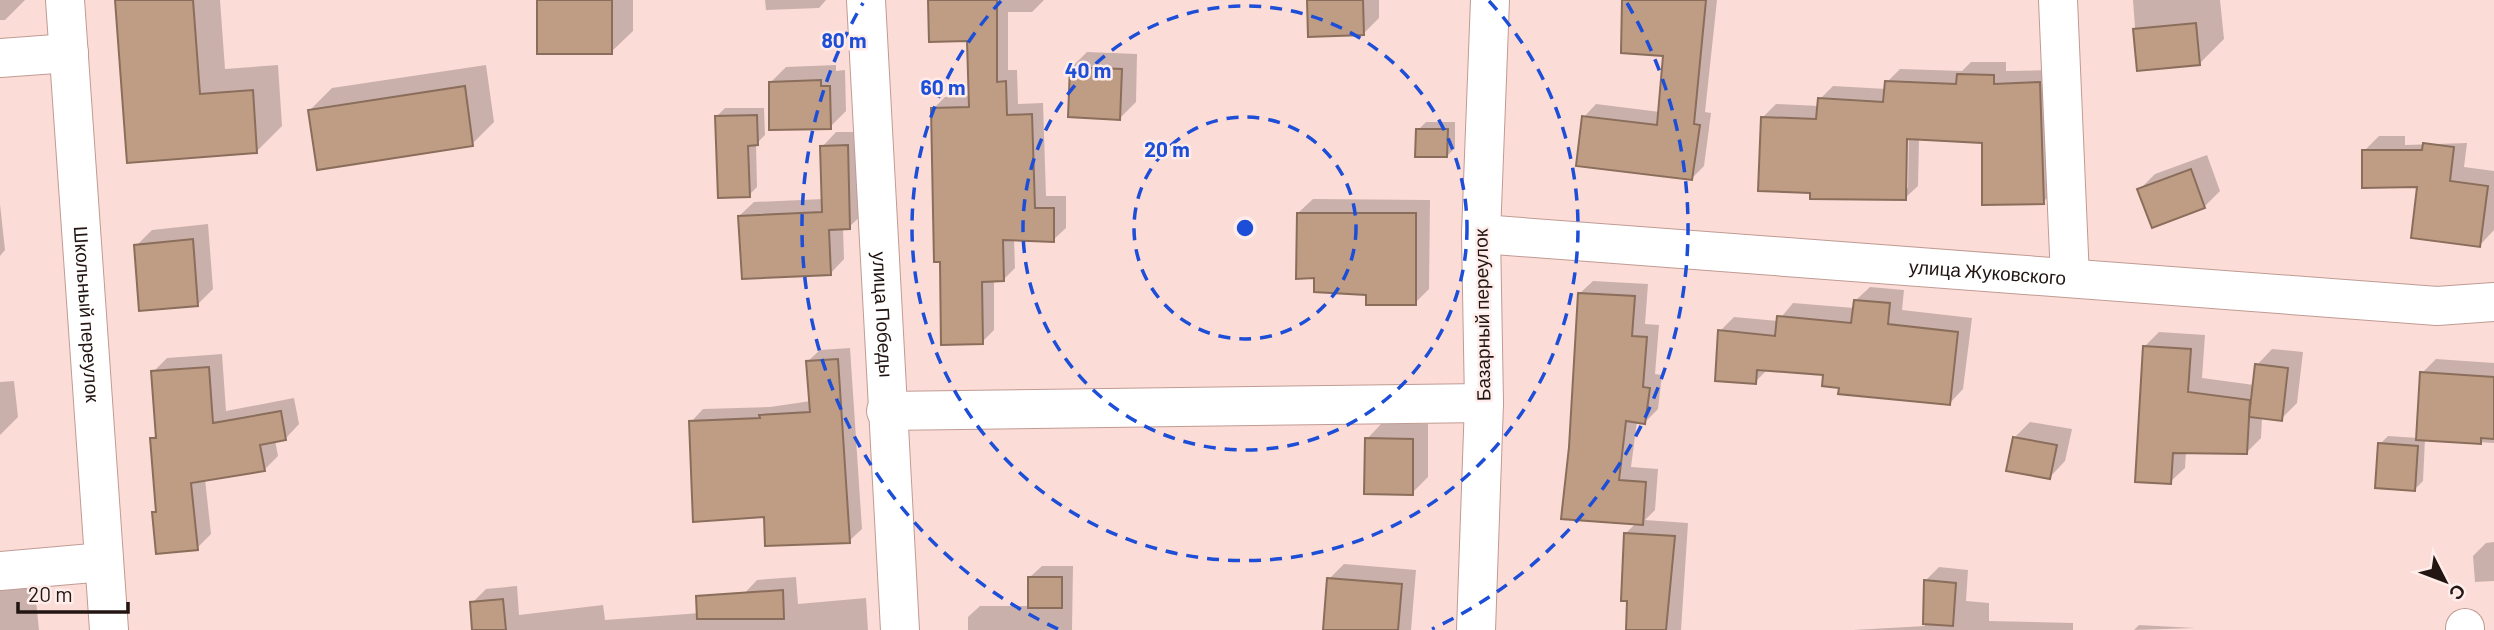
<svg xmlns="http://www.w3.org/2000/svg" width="2494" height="630" viewBox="0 0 2494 630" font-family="Barlow,sans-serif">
	<rect width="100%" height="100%" fill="#fcdcd6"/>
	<g fill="#0003" fill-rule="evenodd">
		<polygon points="0,0 25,0 5,20 0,20"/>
		<polygon points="117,0 220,0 225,69 278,65 282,126 257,151 128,161"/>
		<polygon points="539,0 633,0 633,31 611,52"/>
		<polygon points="765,0 826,0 819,8 766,10"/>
		<polygon points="930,0 1044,0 1032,12 1008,12 1008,70 1017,70 1018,104 1043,103 1046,196 1066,196 1066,228 1053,240 1014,239 1015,268 1003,280 994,280 994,330 982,342 942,260 933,109 945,97 971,96 969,39"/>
		<polygon points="1309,0 1379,0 1379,18 1363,34"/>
		<polygon points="1624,0 1717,0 1705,112 1711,113 1704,166 1692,178 1584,117 1596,104 1660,112 1665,54"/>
		<polygon points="2133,0 2220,0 2224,39 2199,64 2138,69"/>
		<polygon points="1087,52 1137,54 1136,102 1120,118 1071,68"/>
		<path d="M1971 62H2006V71L2052 70 2056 189 2043 202 1983 141 1919 138 1918 186 1905 198 1812 192 1763 117 1776 104 1819 106 1820 99 1833 86 1886 89 1887 82 1900 69 1962 71ZM1906 130H1909L1908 188H1905Z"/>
		<polygon points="486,65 494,122 472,144 310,110 332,88"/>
		<polygon points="836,65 836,71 845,70 846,111 830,127 770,83 786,67"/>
		<polygon points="725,108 764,108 765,135 756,144 757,187 749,195 717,116"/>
		<polygon points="1426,122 1455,122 1455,148 1447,156 1418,130"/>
		<polygon points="836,132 862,132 864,213 849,227 843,228 844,259 830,274 739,216 754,202 824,199 822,147"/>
		<polygon points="2379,136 2405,136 2405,145 2467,143 2464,167 2494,171 2494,230 2480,245 2419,185 2364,151"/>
		<polygon points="2207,155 2220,191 2204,207 2139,190 2155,174"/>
		<polygon points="1313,199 1430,200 1429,289 1415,303 1368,294 1316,277 1298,213"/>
		<polygon points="0,204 5,250 0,256"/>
		<polygon points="208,224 213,289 197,305 136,246 152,230"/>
		<polygon points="1593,281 1648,284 1645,324 1659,325 1655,374 1662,375 1658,409 1645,422 1637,421 1631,467 1658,469 1655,510 1645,520 1688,523 1681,630 1628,630 1626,533 1636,523 1571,447 1579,294"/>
		<polygon points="1870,287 1904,290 1902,310 1972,318 1963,389 1949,404 1840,386 1825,374 1768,369 1755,382 1720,331 1734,317 1778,321 1793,303 1854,308 1855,301"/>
		<polygon points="2159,332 2205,335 2202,378 2254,385 2257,365 2272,349 2303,352 2297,403 2281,419 2262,417 2261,438 2246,453 2186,451 2185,468 2170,482 2144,347"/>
		<polygon points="850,348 862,529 849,541 765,515 691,422 703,409 770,407 811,401 807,362 820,350"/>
		<polygon points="222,354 226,411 294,398 299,424 286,438 275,440 278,456 264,470 205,479 211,534 197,548 154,513 158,508 152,439 157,434 153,372 167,358"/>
		<polygon points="2436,359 2494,363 2494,443 2425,439 2423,481 2415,489 2380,444 2388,436 2418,438 2422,373"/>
		<polygon points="14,381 18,417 0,435 0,382"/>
		<polygon points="2030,422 2072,429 2065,461 2050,477 2014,438"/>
		<polygon points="1382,423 1428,424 1428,477 1412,493 1367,439"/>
		<polygon points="2494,542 2494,581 2475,582 2473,556 2486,543"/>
		<polygon points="1344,564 1416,570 1411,630 1325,630 1329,579"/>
		<polygon points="1042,566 1073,566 1072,630 968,630 968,617 980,606 1030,606 1030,577"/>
		<polygon points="1939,567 1968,570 1966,601 1989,603 1989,621 2073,623 2073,630 1853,630 1925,626 1925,581"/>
		<polygon points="0,570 33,571 39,630 0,630"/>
		<polygon points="796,577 798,604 866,598 868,630 474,630 472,603 486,589 517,586 519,615 603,605 605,620 728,611 757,580"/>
		<polygon points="2139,625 2195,628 2134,630"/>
	</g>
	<g fill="#bf9d85" stroke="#8a6e5b" stroke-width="2">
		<polygon points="115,0 193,0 200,94 253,90 257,153 127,163"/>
		<rect x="537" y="0" width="75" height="54"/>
		<polygon points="928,0 997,0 997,82 1006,81 1007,115 1032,114 1035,208 1054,208 1054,242 1003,240 1004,281 982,282 983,344 941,345 940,262 934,262 931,108 969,107 967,41 929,42"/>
		<polygon points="1307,0 1363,0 1364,35 1308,37"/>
		<polygon points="1622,0 1706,0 1694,124 1700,125 1692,180 1576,166 1582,116 1657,125 1663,56 1621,53"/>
		<polygon points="2196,23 2200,65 2137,71 2133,29"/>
		<polygon points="1070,67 1122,69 1120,120 1068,117"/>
		<polygon points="1957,74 1994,75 1994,84 2040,82 2044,204 1982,205 1982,143 1907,139 1906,200 1810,199 1810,193 1758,191 1761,117 1816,119 1818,98 1883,102 1885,81 1956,84"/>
		<polygon points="821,80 821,86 830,86 831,129 769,130 769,82"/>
		<polygon points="465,86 473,146 317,170 308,110"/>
		<polygon points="757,115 758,145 748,146 750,197 718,198 715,116"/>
		<polygon points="1416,129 1448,129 1447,157 1415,157"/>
		<polygon points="2423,143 2454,147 2450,181 2488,186 2480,247 2411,238 2417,187 2362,188 2362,150 2422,150"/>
		<polygon points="848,145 850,229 829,230 831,275 742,279 738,216 822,212 820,146"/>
		<polygon points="2191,169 2205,208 2152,228 2137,189"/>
		<polygon points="1297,213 1416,213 1416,305 1366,305 1366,295 1314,292 1314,278 1296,279"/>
		<polygon points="193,239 198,306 139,311 134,245"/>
		<polygon points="1578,293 1635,296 1632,336 1647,337 1643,387 1650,388 1645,424 1626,421 1619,480 1646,482 1643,525 1561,519 1569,447"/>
		<polygon points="1854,300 1890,303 1888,324 1958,332 1950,405 1838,394 1839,388 1822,386 1823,375 1757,370 1756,384 1715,381 1718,330 1775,336 1777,316 1851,323"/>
		<polygon points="2143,346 2191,349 2188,392 2250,400 2247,454 2173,453 2171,484 2135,482"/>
		<polygon points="838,359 850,543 765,546 764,517 693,522 689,421 760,418 759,415 810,412 806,361"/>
		<polygon points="2255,364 2288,368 2282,421 2249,417"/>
		<polygon points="209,367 213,423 281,411 286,440 260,445 265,471 191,483 198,550 156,554 152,512 156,512 150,438 156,438 151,371"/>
		<polygon points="2420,372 2494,377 2494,439 2481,438 2481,444 2416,440"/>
		<polygon points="2013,437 2057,445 2050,479 2006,471"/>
		<polygon points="1365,438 1413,439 1413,495 1364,494"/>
		<polygon points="2378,443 2418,446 2415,491 2375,488"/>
		<polygon points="1624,533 1675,536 1666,630 1626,630 1627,601 1621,601"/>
		<rect x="1028" y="577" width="34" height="31"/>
		<polygon points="1327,578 1402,584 1398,630 1323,630"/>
		<polygon points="1924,580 1956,583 1953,626 1923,624"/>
		<polygon points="783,590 784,619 697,619 696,596"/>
		<polygon points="503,599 506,630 472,630 470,602"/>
	</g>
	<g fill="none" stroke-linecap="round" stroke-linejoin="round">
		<g stroke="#c09b94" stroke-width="40">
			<g id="minor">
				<path id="s1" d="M65 0 109 630"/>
				<path id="s2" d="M866 0 900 630"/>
				<polyline points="2058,0 2070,278"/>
				<polyline points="0,58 69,53"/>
				<path id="s3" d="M1481 234 2437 306 2494 302"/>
				<polyline points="886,411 1484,403"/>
				<polyline points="0,571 104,562"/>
				<polyline points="2465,628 2465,630"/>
				<polyline points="1476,630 1484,403 1481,234 1490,0"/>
			</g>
		</g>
		<use href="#minor" stroke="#fff" stroke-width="38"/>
	</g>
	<g fill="none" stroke="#1d4ed8" stroke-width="3.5" stroke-dasharray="12 9">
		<circle cx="1245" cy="228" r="111"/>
		<circle cx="1245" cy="228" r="222"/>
		<path d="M1489 1A333 333 0 1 1 1001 1"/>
		<path d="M1058 629A443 443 0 0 1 863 3M1627 3A443 443 0 0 1 1432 629"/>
	</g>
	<g text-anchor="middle" stroke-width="5" stroke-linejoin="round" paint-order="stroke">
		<g font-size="19" fill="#221512" stroke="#feedea">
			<text dy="7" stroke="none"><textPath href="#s3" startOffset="508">улица Жуковского</textPath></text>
			<text dy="7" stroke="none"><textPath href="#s1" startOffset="315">Школьный переулок</textPath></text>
			<text dy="7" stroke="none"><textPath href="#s2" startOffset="315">улица Победы</textPath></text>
			<text transform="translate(1482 315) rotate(-91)" y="7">Базарный переулок</text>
		</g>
	</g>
	<circle cx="1245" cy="228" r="10" fill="#1d4ed8" stroke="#feedea" stroke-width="3.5"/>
	<g font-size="21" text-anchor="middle" font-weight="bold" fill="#1d4ed8" stroke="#feedea" stroke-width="5" stroke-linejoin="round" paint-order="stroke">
		<text x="844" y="48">80 m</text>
		<text x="1088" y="78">40 m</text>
		<text x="943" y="95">60 m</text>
		<text x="1167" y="157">20 m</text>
	</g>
	<g transform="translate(2445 581) rotate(132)" stroke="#feedea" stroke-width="5" paint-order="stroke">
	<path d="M0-5L12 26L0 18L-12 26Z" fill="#221512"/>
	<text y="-10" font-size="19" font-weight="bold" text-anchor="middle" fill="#221512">С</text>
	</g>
	<path d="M18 602v10h110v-10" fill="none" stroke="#221512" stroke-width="3.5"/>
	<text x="28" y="602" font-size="21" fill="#221512" stroke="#feedea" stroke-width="5" paint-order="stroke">20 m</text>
</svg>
